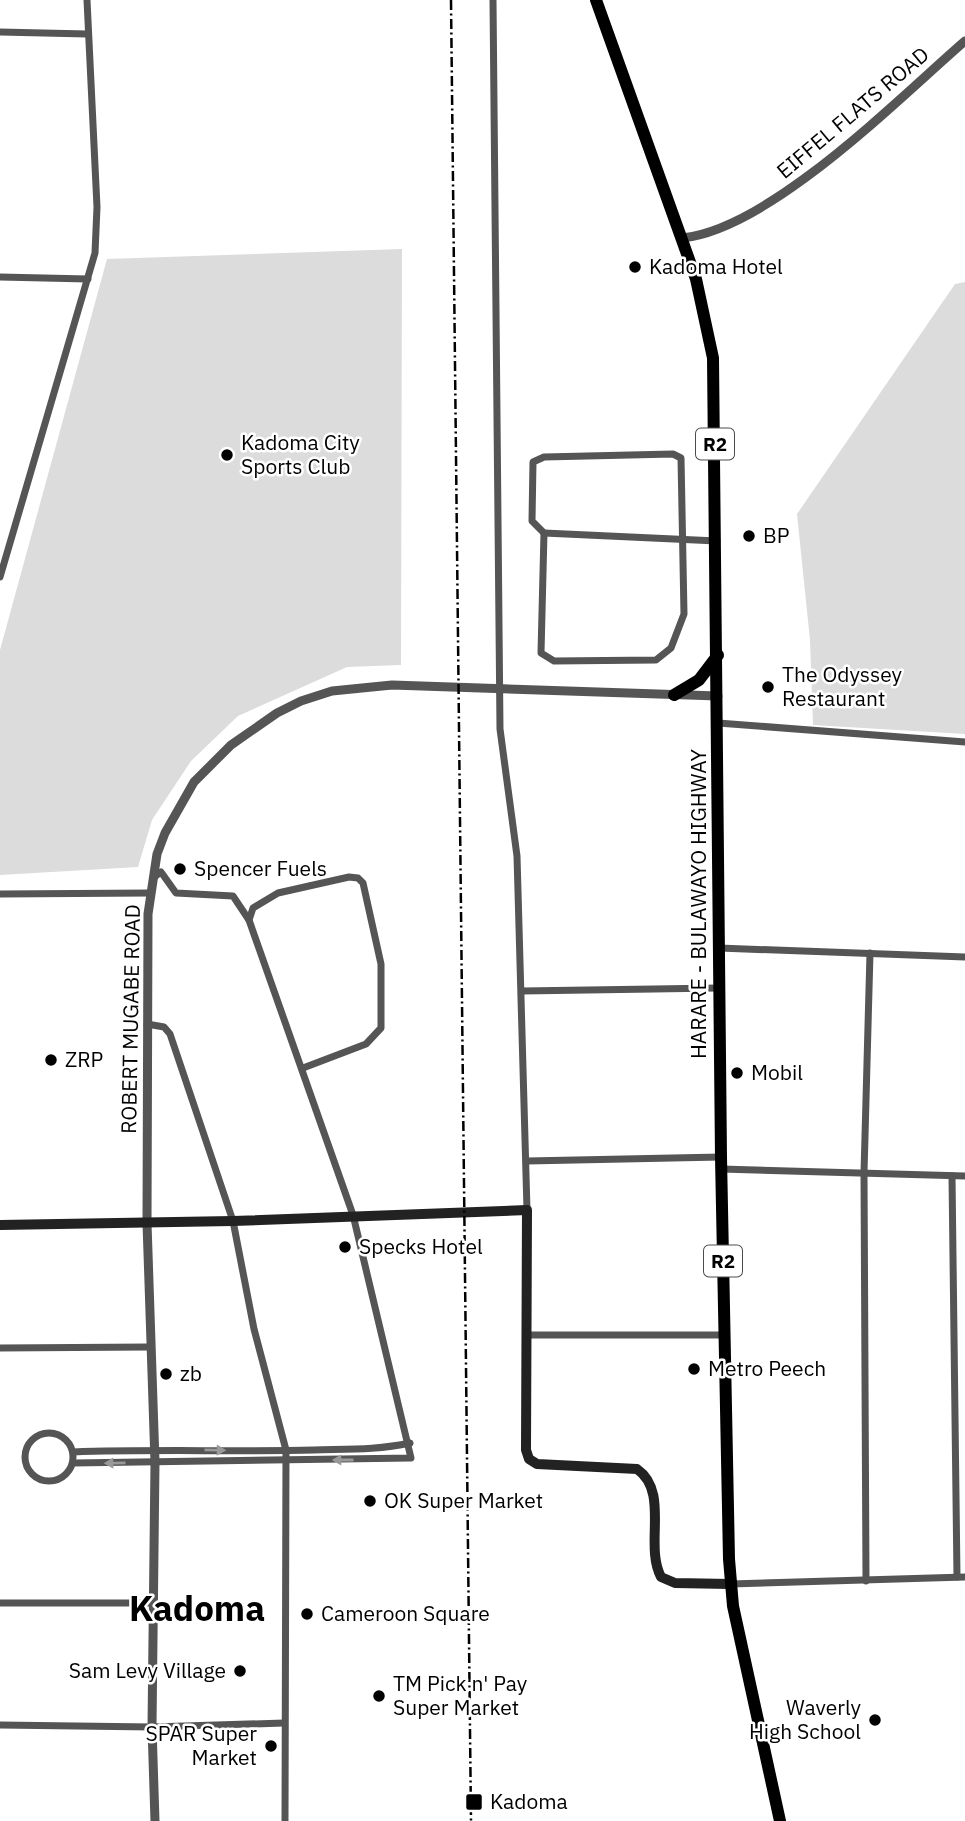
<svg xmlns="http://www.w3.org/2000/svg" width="965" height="1821" viewBox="0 0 965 1821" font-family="'IBM Plex Sans',sans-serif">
	<rect width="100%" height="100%" fill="#fff"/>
	<g fill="#dcdcdc">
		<polygon points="402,249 401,665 347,667 238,716 191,761 152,820 138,867 0,875 0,650 107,259"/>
		<polygon points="965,282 965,734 813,725 810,640 797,514 955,284"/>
	</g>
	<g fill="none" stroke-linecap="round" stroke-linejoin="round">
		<g stroke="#555" stroke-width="7">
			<polyline points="493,0 500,729 517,856 527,1210"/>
			<polyline points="0,32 87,34"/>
			<polyline points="0,277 88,279"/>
			<polygon points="673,454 681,458 684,614 671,648 656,660 554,661 541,653 544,533 532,521 533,462 544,457"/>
			<polyline points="544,533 717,541"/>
			<polyline points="0,577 95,253 97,207 87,0"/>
			<polyline points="718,723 965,742"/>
			<polyline points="153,878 161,872 176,893 233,896 249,920"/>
			<polyline points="0,894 150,893"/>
			<polyline points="719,948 965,957"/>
			<polyline points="522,991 719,988"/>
			<polyline points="147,1024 164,1027 170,1034 233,1221 254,1329 286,1450 285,1821"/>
			<polyline points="527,1161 721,1157"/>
			<polyline points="721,1169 965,1176"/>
			<polyline points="952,1176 957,1577"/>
			<polyline points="527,1335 724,1335"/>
			<polyline points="0,1348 149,1347"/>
			<circle cx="49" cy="1457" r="24"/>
			<path d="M73 1452C154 1449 234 1452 314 1450 346 1449 378 1450 410 1443"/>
			<polyline points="73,1463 411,1458 353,1215 249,920 253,908 278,893 349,877 358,878 363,883 381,964 381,1028 366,1044 303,1068"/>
			<polyline points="866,1581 864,1173 870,953"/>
			<polyline points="730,1584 965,1577"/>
			<polyline points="0,1603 152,1603"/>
			<polyline points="0,1725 152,1727 284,1723"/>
		</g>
		<g stroke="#555" stroke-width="9">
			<path d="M682 238C770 229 898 99 965 41"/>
			<polyline points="155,1821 152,1727 155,1462 147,1223 148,914 157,854 165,833 194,782 231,745 277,713 301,701 332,691 392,685 718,696"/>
		</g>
		<path stroke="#222" stroke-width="10" d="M0 1225 233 1221 527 1210 526 1450 529 1459 537 1464 637 1469C670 1492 644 1545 661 1577L675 1583 730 1584"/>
		<g stroke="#000" stroke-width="12">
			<polyline points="596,0 696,279 713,358 721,1157 729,1559 733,1606 780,1821"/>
			<polyline points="674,695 699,680 718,655"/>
		</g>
		<polyline stroke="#000" stroke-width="2.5" stroke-dasharray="10 3.5 2 3.5" stroke-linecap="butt" points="451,0 471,1821"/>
	</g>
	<defs><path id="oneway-solid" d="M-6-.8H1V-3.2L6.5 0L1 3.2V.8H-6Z" transform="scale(1.75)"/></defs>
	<g fill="#999">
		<use href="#oneway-solid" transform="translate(215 1450) rotate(1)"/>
		<use href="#oneway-solid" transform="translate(343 1460) rotate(180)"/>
		<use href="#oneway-solid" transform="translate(115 1463) rotate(179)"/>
	</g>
	<g fill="#000" stroke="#fff" stroke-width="2.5">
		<circle cx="635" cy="267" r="7"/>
		<circle cx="227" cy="455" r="7"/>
		<circle cx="749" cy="536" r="7"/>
		<circle cx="768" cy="687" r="7"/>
		<circle cx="180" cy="869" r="7"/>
		<circle cx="51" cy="1060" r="7"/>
		<circle cx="737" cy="1073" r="7"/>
		<circle cx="345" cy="1247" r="7"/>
		<circle cx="694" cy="1369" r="7"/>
		<circle cx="166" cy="1374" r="7"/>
		<circle cx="370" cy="1501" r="7"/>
		<circle cx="307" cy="1614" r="7"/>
		<circle cx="240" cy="1671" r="7"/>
		<circle cx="379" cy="1696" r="7"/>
		<circle cx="875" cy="1720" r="7"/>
		<circle cx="271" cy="1746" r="7"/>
		<rect x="465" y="1793" width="18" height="18" rx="3.5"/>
	</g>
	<g text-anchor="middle" stroke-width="5" stroke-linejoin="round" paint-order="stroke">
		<g fill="#fff" stroke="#4c4c4c" stroke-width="2">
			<rect x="696" y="428.5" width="38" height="31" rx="5"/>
			<rect x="704" y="1245.5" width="38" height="31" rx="5"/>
		</g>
		<g font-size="19" font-weight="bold" fill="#000">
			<text x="715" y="451">R2</text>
			<text x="723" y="1268">R2</text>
		</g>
		<g font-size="21" fill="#000" stroke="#fff">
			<text transform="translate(853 113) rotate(-40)" y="7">EIFFEL FLATS ROAD</text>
			<text transform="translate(699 904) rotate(-90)" y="7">HARARE - BULAWAYO HIGHWAY</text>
			<text transform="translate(131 1019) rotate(-89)" y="7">ROBERT MUGABE ROAD</text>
		</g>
		<g font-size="21" fill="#000" stroke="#fff" text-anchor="start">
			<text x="649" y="274">Kadoma Hotel</text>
			<text x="241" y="450">Kadoma City<tspan x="241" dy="24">Sports Club</tspan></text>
			<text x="763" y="543">BP</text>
			<text x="782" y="682">The Odyssey<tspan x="782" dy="24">Restaurant</tspan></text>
			<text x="194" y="876">Spencer Fuels</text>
			<text x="65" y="1067">ZRP</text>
			<text x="751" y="1080">Mobil</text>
			<text x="359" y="1254">Specks Hotel</text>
			<text x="708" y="1376">Metro Peech</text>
			<text x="180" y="1381">zb</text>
			<text x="384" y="1508">OK Super Market</text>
			<text x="321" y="1621">Cameroon Square</text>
			<text x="226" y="1678" text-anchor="end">Sam Levy Village</text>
			<text x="393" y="1691">TM Pick n' Pay<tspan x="393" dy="24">Super Market</tspan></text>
			<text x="861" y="1715" text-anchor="end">Waverly<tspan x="861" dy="24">High School</tspan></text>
			<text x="257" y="1741" text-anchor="end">SPAR Super<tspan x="257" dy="24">Market</tspan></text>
			<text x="490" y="1809">Kadoma</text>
		</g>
		<g font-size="35" font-weight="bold" fill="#000" stroke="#fff">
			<text x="197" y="1621">Kadoma</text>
		</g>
	</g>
</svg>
